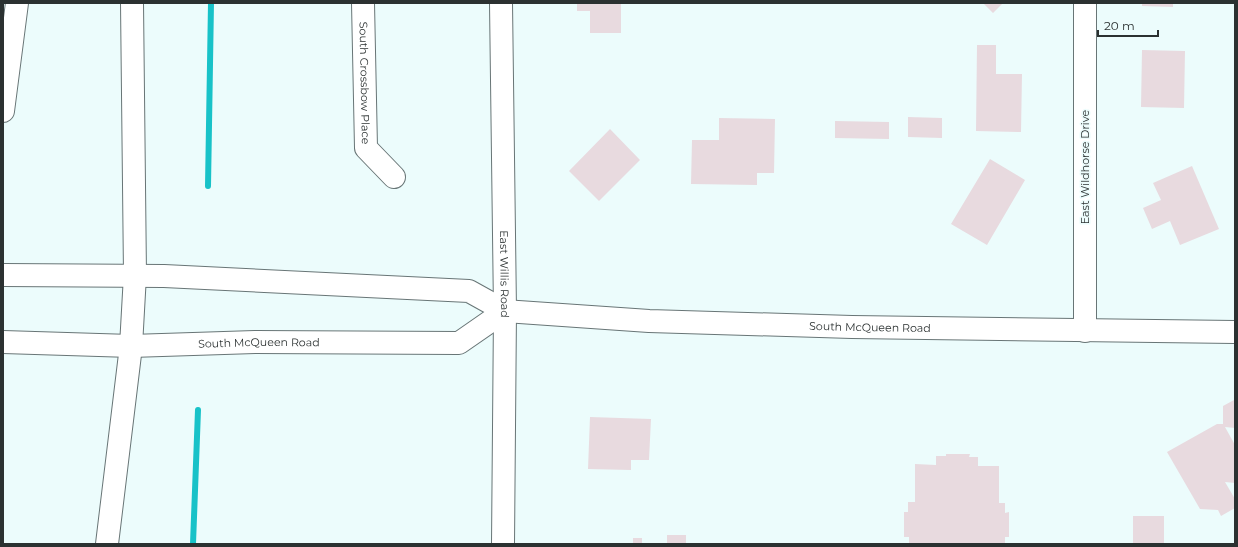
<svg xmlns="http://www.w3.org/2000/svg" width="1238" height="547" viewBox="0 0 1238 547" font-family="Montserrat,sans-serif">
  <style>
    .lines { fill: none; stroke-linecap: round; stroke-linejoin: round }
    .stream { stroke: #18c2c8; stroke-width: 6 }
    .building { fill: #e8dadf }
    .minor-casing { stroke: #687576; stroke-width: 24 }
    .major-casing { stroke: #687576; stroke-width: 24 }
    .highway-casing { stroke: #687576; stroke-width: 24 }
    .minor { stroke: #fff; stroke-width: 22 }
    .major { stroke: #fff; stroke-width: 22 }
    .highway { stroke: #fff; stroke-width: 22 }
    .labels { text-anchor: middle; stroke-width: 3; stroke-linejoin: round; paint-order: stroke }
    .street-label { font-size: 11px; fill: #2b3131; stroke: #ecfcfc }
  </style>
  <rect width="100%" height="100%" fill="#ecfcfc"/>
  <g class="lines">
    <path class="stream" d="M208 186 211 3
      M193 544 198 410"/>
  </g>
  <path class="building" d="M577 3H621V33H590V11H577Z
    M983 3H1003L993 13Z
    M1142 3H1173V7L1142 6Z
    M977 45H996V74H1022L1021 132 976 131Z
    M1142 50 1185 51 1184 108 1141 107Z
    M908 117 942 118V138L908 137Z
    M719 118 775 119 774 173H757V185L691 184 692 140H719Z
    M835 121 889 122V139L835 138Z
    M610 129 640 160 599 201 569 171Z
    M990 159 1025 180 987 245 951 224Z
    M1192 166 1219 229 1180 245 1170 221 1152 229 1143 208 1161 200 1153 183Z
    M1234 400 1235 428 1225 427 1235 445V483L1225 482 1235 499V508L1221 516 1218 510 1200 509 1167 452 1217 424H1223V406Z
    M590 417 651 419 649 460H631V470L588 469Z
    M946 454H970L969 457H978V466H999V503H1005V513L1009 512V537H1005V544H909V537H904V512H908V502H915V464L936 465V456H946Z
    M1133 516H1164V544H1133Z
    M667 535H686V544H667Z
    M633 538H642V544H633Z"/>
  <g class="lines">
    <g class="minor-casing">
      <g id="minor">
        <path id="s1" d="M363 3 366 148 394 177"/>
        <path id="s2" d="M501 3 505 311 503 544"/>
        <path d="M1085 3V331"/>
      </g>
    </g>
    <g class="major-casing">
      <g id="major">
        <path id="s3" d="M3 275 164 276 469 291 505 311 649 321 852 327 1235 332"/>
        <path id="s4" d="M3 342 131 346 255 342 459 343 505 311"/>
      </g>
    </g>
    <g class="highway-casing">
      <path id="highway" d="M3 111 17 3
        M107 544 131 346 135 275 132 3"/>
    </g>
    <use href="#minor" class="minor"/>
    <use href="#major" class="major"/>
    <use href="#highway" class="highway"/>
  </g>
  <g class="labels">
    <g class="street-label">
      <text dy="4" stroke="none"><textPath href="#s1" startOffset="80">South Crossbow Place</textPath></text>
      <text transform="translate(1085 167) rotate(-90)" y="4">East Wildhorse Drive</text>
      <text dy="4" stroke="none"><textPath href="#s2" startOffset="271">East Willis Road</textPath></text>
      <text dy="4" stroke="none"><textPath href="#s3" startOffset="873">South McQueen Road</textPath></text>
      <text dy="4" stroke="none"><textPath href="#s4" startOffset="256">South McQueen Road</textPath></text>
    </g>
  </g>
  <rect width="1238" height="547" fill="none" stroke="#2b3131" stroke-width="8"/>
  <path d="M1098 30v6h60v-6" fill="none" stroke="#2b3131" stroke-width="2"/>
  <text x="1104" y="30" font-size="12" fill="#2b3131" stroke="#ecfcfc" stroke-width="3" paint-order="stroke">20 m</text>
</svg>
